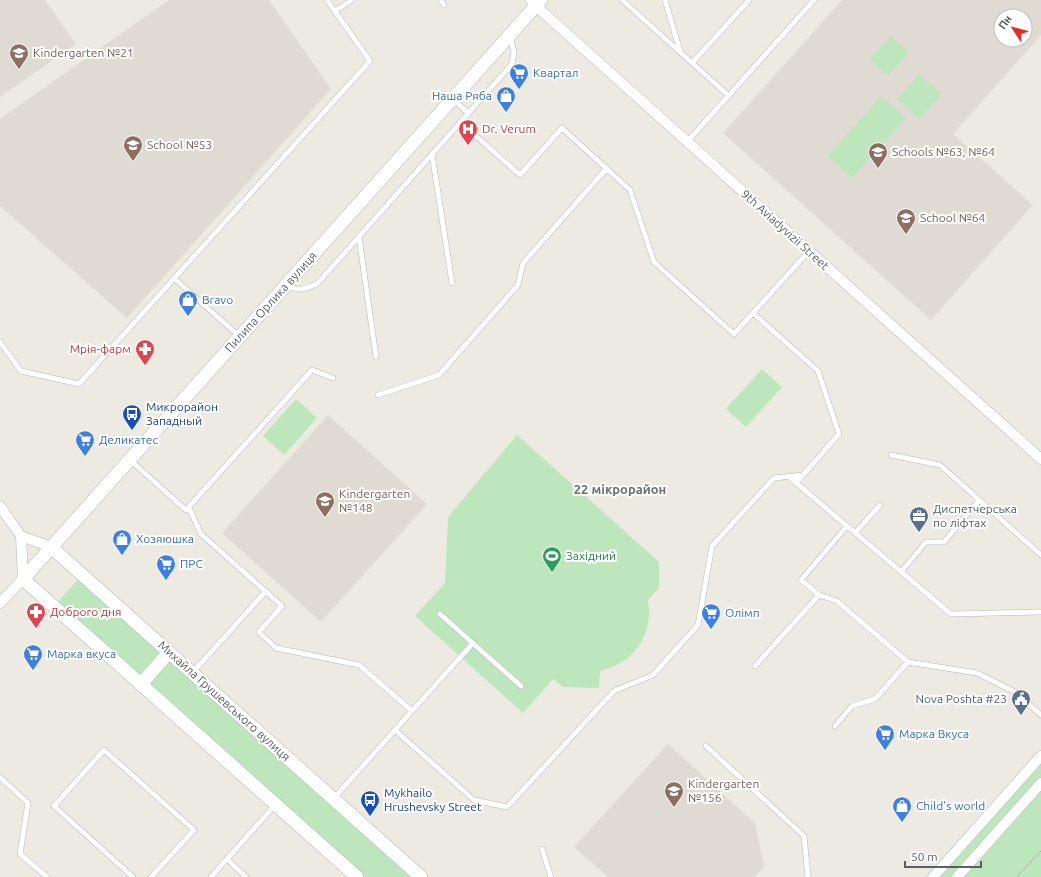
<svg xmlns="http://www.w3.org/2000/svg" width="1041" height="877" viewBox="0 0 1041 877" font-family="Ubuntu,sans-serif">
  <style>
    .education { fill: #dfdbd2; fill-rule: evenodd }
    .green { fill: #bee6bc }
    .lines { fill: none; stroke-linecap: round; stroke-linejoin: round }
    .service-casing { stroke: #b4b8bc; stroke-width: 6 }
    .minor-casing { stroke: #b4b8bc; stroke-width: 11 }
    .tertiary-casing { stroke: #b4b8bc; stroke-width: 14 }
    .service { stroke: #fff; stroke-width: 5 }
    .minor { stroke: #fff; stroke-width: 10 }
    .tertiary { stroke: #fff; stroke-width: 13 }
    .tram { stroke: #b2b3b4; stroke-width: 1 }
    .labels { text-anchor: middle; stroke-width: 4; stroke-linejoin: round; paint-order: stroke }
    .education-label { font-size: 12px; fill: #785e54; stroke: #fff; text-anchor: start }
    .shop-label { font-size: 12px; fill: #366cbe; stroke: #fff; text-anchor: start }
    .health-label { font-size: 12px; fill: #be3a42; stroke: #fff; text-anchor: start }
    .street-label { font-size: 12px; fill: #595e63; stroke: #fff }
    .transit-label { font-size: 12px; fill: #164399; stroke: #fff; text-anchor: start }
    .service-label { font-size: 12px; fill: #4e5e75; stroke: #fff; text-anchor: start }
    .leisure-label { font-size: 12px; fill: #27864d; stroke: #fff; text-anchor: start }
    .neighbourhood-label { font-size: 13px; font-weight: bold; fill: #6a7075; stroke: #fff }
  </style>
  <rect width="100%" height="100%" fill="#edeae1"/>
  <path class="education" d="M0 0H45L76 44 0 97Z
    M169 0H269L331 89 127 318 0 206V119Z
    M842 0H1041V35L953 134 1033 205 931 320 723 133ZM1001 16H1025V40H1001Z
    M328 415 427 504 321 622 222 533Z
    M668 744 755 823 764 867 755 877H608L574 847Z"/>
  <path class="green" d="M891 36 909 52 888 75 870 59Z
    M919 74 942 94 919 119 897 99Z
    M881 96 906 118 852 178 828 156Z
    M762 369 782 387 746 427 726 409Z
    M296 399 317 418 284 455 263 436Z
    M517 435 659 562V588L648 600C654 635 634 663 600 671L599 688 563 687 553 679 523 713 415 616 445 583 448 517Z
    M79 578 162 652 139 677 57 603Z
    M170 659 414 877H364L147 684Z
    M1041 761V777L951 877H938Z
    M1041 791V877H964Z"/>
  <g class="lines">
    <g class="service-casing">
      <path id="service" d="M441 0 444 5
        M622 0 729 96
        M665 0 680 51
        M335 11 352 0
        M692 63 749 0
        M453 99 468 113
        M460 122 520 175 562 128 630 190 654 262 734 334 809 251
        M687 142 814 0
        M432 154 452 283
        M359 237 376 357
        M174 278 239 336
        M287 283C298 294 305 288 317 284L512 64 514 52 510 36
        M753 313 818 371 839 434 796 483
        M0 342 21 371 79 384 370 61 327 0
        M378 395 439 375 518 285 523 263 607 168
        M891 455 940 465 1041 555
        M130 460 186 510 312 370 333 378
        M788 476 951 614 1041 612
        M189 508 201 534 282 606 259 632 276 648 359 665 412 711
        M847 526 801 580 819 595 837 601 908 662 977 673 1015 692 1041 715
        M855 533 880 505
        M901 572 926 542H944L979 500
        M440 614 521 686
        M755 666 819 595
        M193 672 266 591
        M835 726 852 706 875 699 908 662
        M395 730 474 800 507 807 614 691 653 675 698 625 712 546 774 478 803 475
        M706 746 804 836 808 877
        M0 777 28 803 20 854 47 877
        M334 798 473 643
        M542 849 551 877
        M227 859 246 877
        M133 877 54 806 104 750 194 830 151 877
        M211 877 275 805"/>
    </g>
    <g class="minor-casing">
      <path id="minor" d="M531 0 536 6 1041 459
        M0 506 21 536 23 579 0 603
        M21 536 51 547
        M933 877 1041 756
        M957 877 1041 783"/>
    </g>
    <g class="tertiary-casing">
      <path id="tertiary" d="M51 547 421 877
        M141 684 169 652
        M357 877 23 579 541 0"/>
    </g>
    <use href="#service" class="service"/>
    <use href="#minor" class="minor"/>
    <use href="#tertiary" class="tertiary"/>
    <path class="tram" d="M1017 877 1041 851"/>
  </g>
  <defs>
    <g id="school-pin" transform="scale(1)"><path d="M0 17L-7.5 6A9.5 9.5 0 1 1 7.5 6Z" fill="#8d6e63" stroke="#fff"/><path d="M0-5L7-2L0 1L-7-2ZM-4 1L0 2.5L4 1V4Q0 6-4 4Z" fill="#fff"/></g>
    <g id="supermarket-pin" transform="scale(1)"><path d="M0 17L-7.5 6A9.5 9.5 0 1 1 7.5 6Z" fill="#3f7fe0" stroke="#fff"/><path d="M-6-5.5h2.5l.6 2H6L4.5 2H-2.5L-4.4-4H-6ZM-1.5 3.2a1.3 1.3 0 1 0 .1 0ZM3 3.2a1.3 1.3 0 1 0 .1 0Z" fill="#fff"/></g>
    <g id="shop-pin" transform="scale(1)"><path d="M0 17L-7.5 6A9.5 9.5 0 1 1 7.5 6Z" fill="#3f7fe0" stroke="#fff"/><path d="M-5-2.5h2.3a2.7 3.5 0 0 1 5.4 0H5L5.5 6h-11ZM-1.5-2.5h3a1.5 2.3 0 0 0-3 0Z" fill="#fff"/></g>
    <g id="hospital-pin" transform="scale(1)"><path d="M0 17L-7.5 6A9.5 9.5 0 1 1 7.5 6Z" fill="#e0444e" stroke="#fff"/><path d="M-5-5h3v3.5h4V-5h3V5h-3V1.5h-4V5h-3Z" fill="#fff"/></g>
    <g id="pharmacy-pin" transform="scale(1)"><path d="M0 17L-7.5 6A9.5 9.5 0 1 1 7.5 6Z" fill="#e0444e" stroke="#fff"/><path d="M-2-6h4v4h4v4h-4v4h-4v-4h-4v-4h4Z" fill="#fff"/></g>
    <g id="bus-pin" transform="scale(1)"><path d="M0 17L-7.5 6A9.5 9.5 0 1 1 7.5 6Z" fill="#1a4fb4" stroke="#fff"/><path d="M-5-6H5V4H4V6H2V4H-2V6H-4V4H-5ZM-3.5-4V0h7V-4ZM-3.5 1.2v1.5H-2V1.2ZM2 1.2v1.5H3.5V1.2Z" fill="#fff"/></g>
    <g id="office-pin" transform="scale(1)"><path d="M0 17L-7.5 6A9.5 9.5 0 1 1 7.5 6Z" fill="#5c6f8a" stroke="#fff"/><path d="M-6-3h4V-5.5h4V-3h4V5H-6ZM-1-4.5V-3h2v-1.5ZM-6 0V1H6V0Z" fill="#fff"/></g>
    <g id="stadium-pin" transform="scale(1)"><path d="M0 17L-7.5 6A9.5 9.5 0 1 1 7.5 6Z" fill="#2e9e5b" stroke="#fff"/><path d="M0-5a6.5 5 0 1 0 0 10a6.5 5 0 1 0 0-10ZM-3.5-1.8h7v3.6h-7Z" fill="#fff"/></g>
    <g id="civic-pin" transform="scale(1)"><path d="M0 17L-7.5 6A9.5 9.5 0 1 1 7.5 6Z" fill="#5c6f8a" stroke="#fff"/><path d="M-.6-6.5H3V-4.5H.6V-3L4-1V1h2V6H-6V1h2V-1L-.6-3ZM-1.2 2.5V6h2.4V2.5Z" fill="#fff"/></g>
  </defs>
  <g fill-rule="evenodd">
    <use href="#school-pin" x="19" y="53"/>
    <use href="#supermarket-pin" x="519" y="73"/>
    <use href="#shop-pin" x="506" y="96"/>
    <use href="#hospital-pin" x="468" y="129"/>
    <use href="#school-pin" x="133" y="145"/>
    <use href="#school-pin" x="878" y="152"/>
    <use href="#school-pin" x="906" y="218"/>
    <use href="#shop-pin" x="188" y="300"/>
    <use href="#pharmacy-pin" x="145" y="349"/>
    <use href="#bus-pin" x="132" y="414"/>
    <use href="#supermarket-pin" x="85" y="440"/>
    <use href="#school-pin" x="325" y="501"/>
    <use href="#office-pin" x="919" y="516"/>
    <use href="#shop-pin" x="122" y="539"/>
    <use href="#stadium-pin" x="552" y="556"/>
    <use href="#supermarket-pin" x="166" y="564"/>
    <use href="#pharmacy-pin" x="36" y="612"/>
    <use href="#supermarket-pin" x="711" y="613"/>
    <use href="#supermarket-pin" x="33" y="654"/>
    <use href="#civic-pin" x="1021" y="699"/>
    <use href="#supermarket-pin" x="885" y="734"/>
    <use href="#school-pin" x="674" y="791"/>
    <use href="#bus-pin" x="370" y="800"/>
    <use href="#shop-pin" x="902" y="806"/>
  </g>
  <g class="labels">
    <g class="education-label">
      <text x="33" y="57">Kindergarten №21</text>
      <text x="147" y="149">School №53</text>
      <text x="892" y="156">Schools №63, №64</text>
      <text x="920" y="222">School №64</text>
      <text x="339" y="498">Kindergarten<tspan x="339" dy="14">№148</tspan></text>
      <text x="688" y="788">Kindergarten<tspan x="688" dy="14">№156</tspan></text>
    </g>
    <g class="shop-label">
      <text x="533" y="77">Квартал</text>
      <text x="492" y="100" text-anchor="end">Наша Ряба</text>
      <text x="202" y="304">Bravo</text>
      <text x="99" y="444">Деликатес</text>
      <text x="136" y="543">Хозяюшка</text>
      <text x="180" y="568">ПРС</text>
      <text x="725" y="617">Олімп</text>
      <text x="47" y="658">Марка вкуса</text>
      <text x="899" y="738">Марка Вкуса</text>
      <text x="916" y="810">Child's world</text>
    </g>
    <g class="health-label">
      <text x="482" y="133">Dr. Verum</text>
      <text x="131" y="353" text-anchor="end">Мрія-фарм</text>
      <text x="50" y="616">Доброго дня</text>
    </g>
    <g class="street-label">
      <text transform="translate(785 230) rotate(42)" y="4">9th Aviadyvizii Street</text>
      <text transform="translate(271 302) rotate(-48)" y="4">Пилипа Орлика вулиця</text>
      <text transform="translate(224 701) rotate(42)" y="4">Михайла Грушевського вулиця</text>
    </g>
    <g class="transit-label">
      <text x="146" y="411">Микрорайон<tspan x="146" dy="14">Западный</tspan></text>
      <text x="384" y="797">Mykhailo<tspan x="384" dy="14">Hrushevsky Street</tspan></text>
    </g>
    <g class="service-label">
      <text x="933" y="513">Диспетчерська<tspan x="933" dy="14">по ліфтах</tspan></text>
      <text x="1007" y="703" text-anchor="end">Nova Poshta #23</text>
    </g>
    <g class="leisure-label">
      <text x="566" y="560">Західний</text>
    </g>
    <g class="neighbourhood-label">
      <text x="620" y="494">22 мікрорайон</text>
    </g>
  </g>
  <g transform="translate(1013 28) rotate(306)"><circle r="19" fill="#ffffff" stroke="#bdbfc1"/>
  <path d="M0-3L7 15L0 10L-7 15Z" fill="#ef2825"/>
  <text y="-6" font-size="11" font-weight="bold" text-anchor="middle" fill="#595e63">Пн</text>
  </g>
  <path d="M905 861v6h76v-6" fill="none" stroke="#595e63" stroke-width="2"/>
  <text x="911" y="861" font-size="12" fill="#595e63" stroke="#ffffff" stroke-width="3" paint-order="stroke">50 m</text>
</svg>
